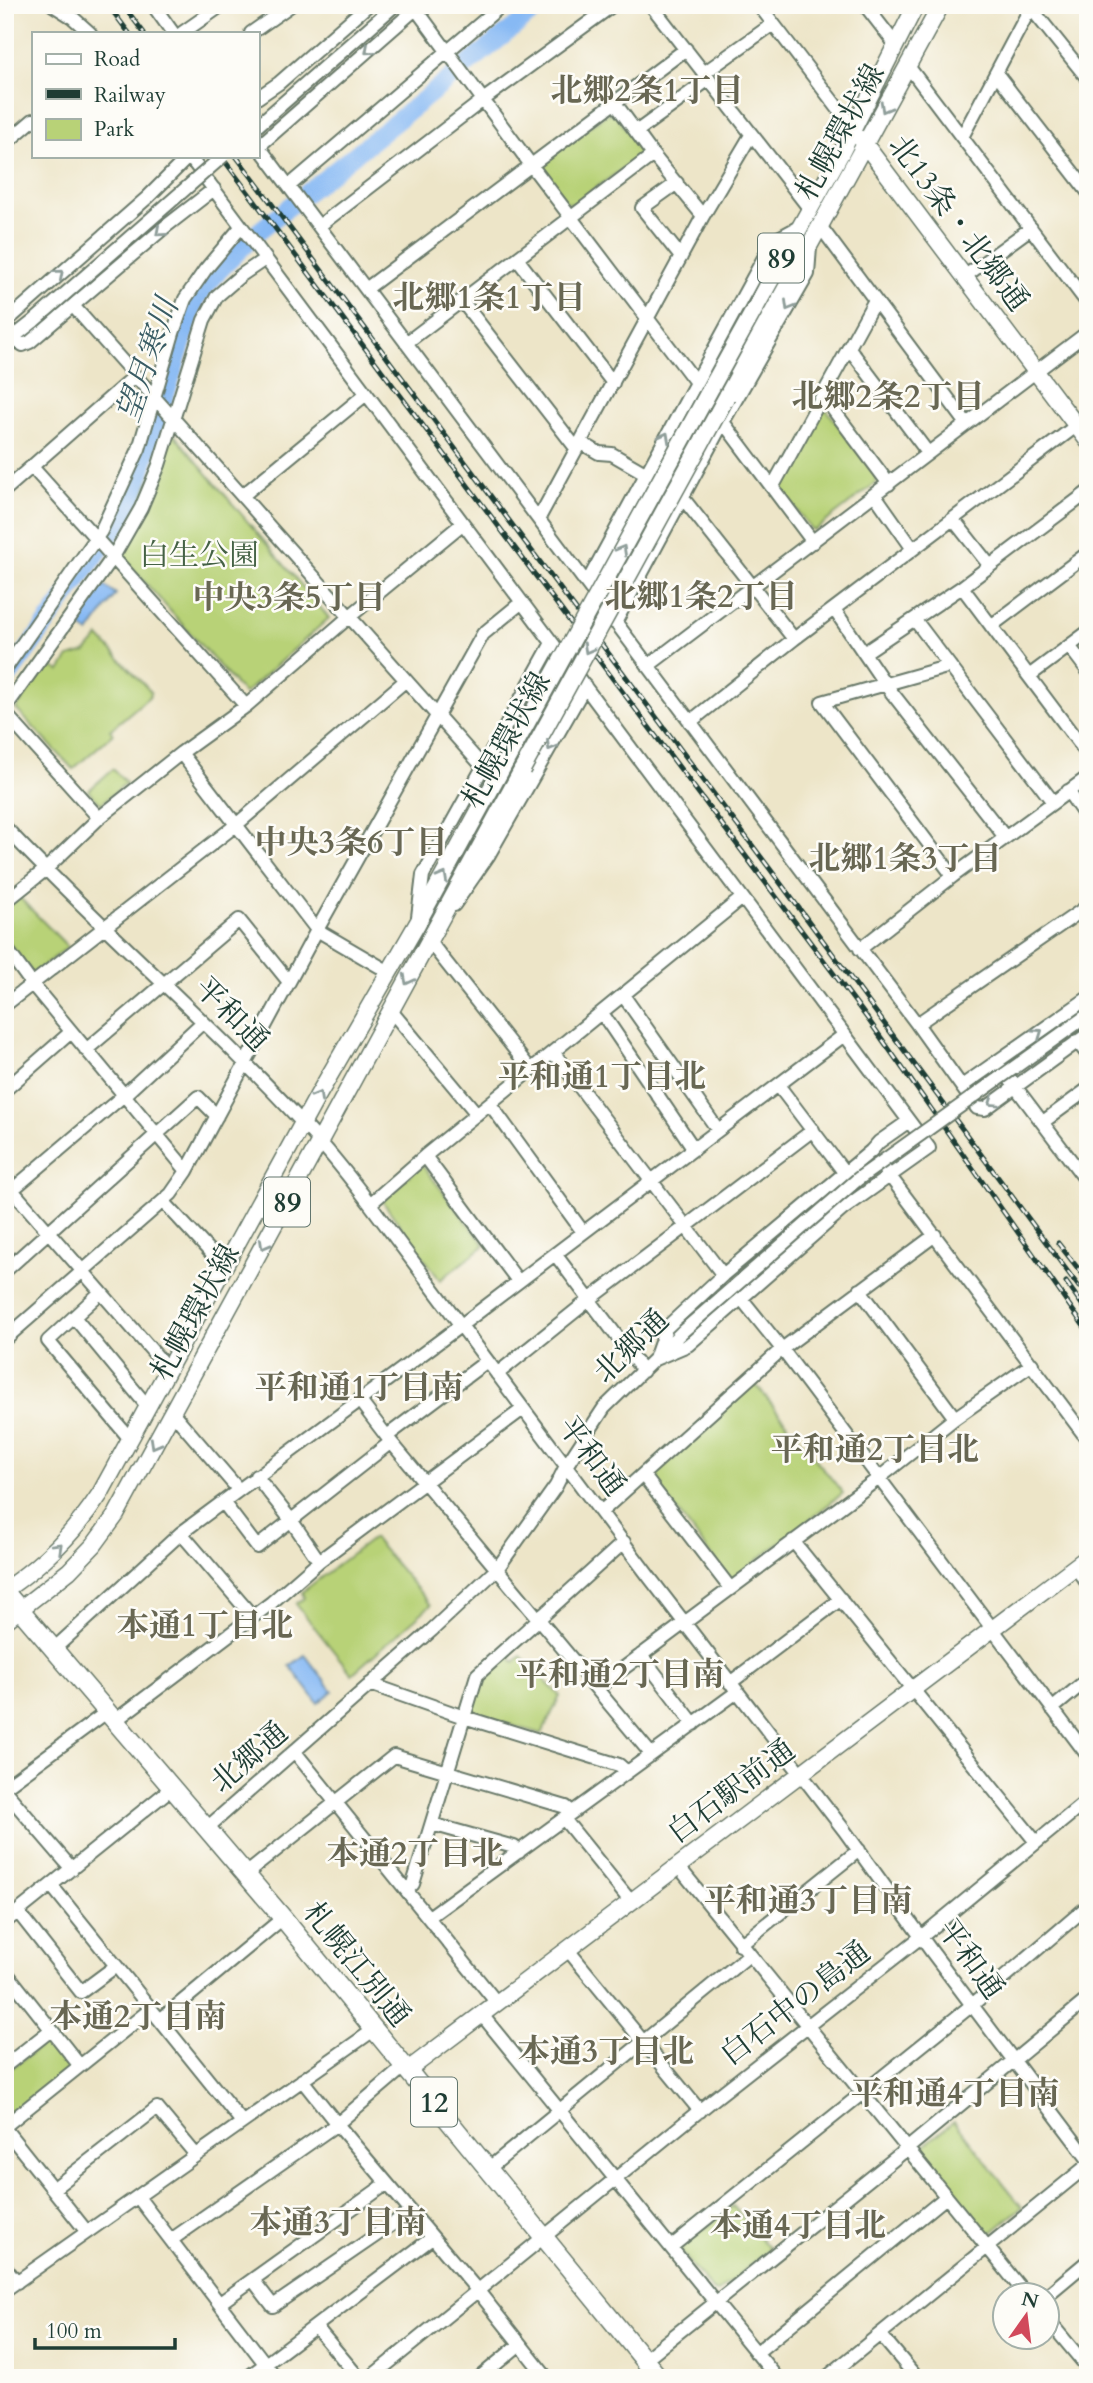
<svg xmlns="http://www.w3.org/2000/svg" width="1093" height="2383" viewBox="0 0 1093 2383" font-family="Cardo,'Noto Serif JP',serif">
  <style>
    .green { fill: #b8d277; stroke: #6c8856; stroke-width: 2 }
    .water { fill: #87b9f4; stroke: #537b94; stroke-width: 2 }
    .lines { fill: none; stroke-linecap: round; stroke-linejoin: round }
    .river { stroke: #87b9f4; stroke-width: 18 }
    .minor-casing { stroke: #677868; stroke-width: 16 }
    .major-casing { stroke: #677868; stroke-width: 19 }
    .highway-casing { stroke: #677868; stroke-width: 21 }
    .minor { stroke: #fff; stroke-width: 12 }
    .major { stroke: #fff; stroke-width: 16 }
    .highway { stroke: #fff; stroke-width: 18 }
    .rail-casing { stroke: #1f3d34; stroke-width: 5 }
    .rail { stroke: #fdfcf7; stroke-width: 2.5; stroke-dasharray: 8; stroke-linecap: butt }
    .minor-bridge-casing { stroke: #677868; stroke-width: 16; stroke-linecap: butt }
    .major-bridge-casing { stroke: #677868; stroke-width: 19; stroke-linecap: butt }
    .minor-bridge { stroke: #fff; stroke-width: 12 }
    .major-bridge { stroke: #fff; stroke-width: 16 }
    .oneway { stroke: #8f9e9a }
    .labels { text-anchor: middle; stroke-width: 5; stroke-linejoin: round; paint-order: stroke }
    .shield { fill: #fdfcf7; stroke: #62766e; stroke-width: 2 }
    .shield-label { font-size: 28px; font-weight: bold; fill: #1f3d34 }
    .street-label { font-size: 30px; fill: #1f3d34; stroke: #fdfcf7 }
    .park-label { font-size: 30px; fill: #456245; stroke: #fdfcf7 }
    .neighbourhood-label { font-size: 32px; font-weight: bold; fill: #686753; stroke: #fdfcf7 }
    .water-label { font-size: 32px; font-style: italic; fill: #395c64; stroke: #fdfcf7 }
  </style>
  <rect width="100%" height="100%" fill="#fdfcf7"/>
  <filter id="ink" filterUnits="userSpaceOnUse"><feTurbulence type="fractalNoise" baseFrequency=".0143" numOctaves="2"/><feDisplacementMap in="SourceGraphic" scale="14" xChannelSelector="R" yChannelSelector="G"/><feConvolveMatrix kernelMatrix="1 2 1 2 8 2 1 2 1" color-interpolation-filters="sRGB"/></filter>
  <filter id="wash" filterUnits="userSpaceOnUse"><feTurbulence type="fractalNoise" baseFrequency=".00686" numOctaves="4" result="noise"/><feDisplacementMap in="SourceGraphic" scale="28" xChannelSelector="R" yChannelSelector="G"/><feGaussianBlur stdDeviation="1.57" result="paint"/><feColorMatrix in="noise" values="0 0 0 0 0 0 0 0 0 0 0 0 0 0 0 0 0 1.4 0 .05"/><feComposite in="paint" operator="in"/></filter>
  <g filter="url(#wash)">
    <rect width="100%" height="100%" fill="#ede5c8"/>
    <path class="green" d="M608 113 615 114 640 149 638 158 573 204 565 202 542 166 543 160Z
      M821 409 827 410 877 478 876 483 815 530 811 529 781 489 780 484Z
      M172 432 329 618 244 694 117 551Z
      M99 637 151 692 150 696 110 730 113 734 73 769 16 709 48 664 60 671 69 657 86 652Z
      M113 769 126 783 101 804 88 791Z
      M19 897 68 947 33 974 5 938V908Z
      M422 1165 485 1245 440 1280 383 1202 386 1195Z
      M752 1380 843 1493 731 1581 651 1477 653 1472Z
      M373 1538 431 1605 352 1674 296 1604 304 1598 302 1592Z
      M507 1654 514 1662 521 1656 560 1696 542 1734 474 1715 471 1710 481 1679Z
      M51 2038 71 2064V2068L8 2116H5V2073Z
      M954 2121 1022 2207 992 2232 985 2231 921 2152 922 2147Z
      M733 2206 770 2249 718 2292 713 2291 681 2252 682 2246Z"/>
    <path class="water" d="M102 584 116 594 89 633 75 623Z
      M305 1655 333 1691 318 1703 290 1666Z"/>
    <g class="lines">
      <path class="river" d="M5 681 129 510 197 298 218 272 260 230 542 5"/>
    </g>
  </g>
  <g filter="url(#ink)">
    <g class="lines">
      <g class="minor-casing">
        <path id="minor" d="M53 5 72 17 90 33
          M153 5 173 33
          M651 5 809 208
          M759 5 853 128
          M865 5 896 45
          M1031 8 1088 79
          M416 9 531 165 695 381
          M182 33 222 5
          M251 33 291 5
          M908 66 1088 304
          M704 73 773 24
          M996 73 1088 192
          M257 98 279 83 368 5
          M615 103 653 155 703 216
          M257 126 395 5
          M636 132 709 79
          M962 137 1032 5
          M5 144 33 120
          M257 144 917 1024 977 1108 985 1109 1088 1034
          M259 146 420 5
          M189 156 909 1121
          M677 183 642 208 681 257
          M289 186 502 5
          M319 226 483 100 613 5
          M820 226 967 424
          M518 260 613 383
          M964 277 1031 228
          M366 289 686 49
          M462 301 576 448
          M74 307 484 768
          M5 317 12 338 23 345 30 342 165 227 214 189
          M8 320 148 197 189 156
          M406 343 653 155
          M5 344 34 321
          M849 348 928 453
          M823 396 889 484
          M723 422 813 542
          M580 442 599 453 612 454 645 473
          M32 467 246 706
          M773 486 875 300
          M5 490 135 376
          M875 495 913 549
          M242 496 366 394
          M682 497 794 639
          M539 518 703 216 751 135
          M953 519 990 566
          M587 583 773 241 797 228
          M962 587 1088 755
          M834 609 885 684 1005 837
          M915 620 1053 802
          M615 623 723 422 808 274 810 247
          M991 626 1088 553
          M1069 646 1088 671
          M864 653 962 587 1088 492
          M648 666 1088 332
          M950 666 822 702 953 876
          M5 669 101 531 139 449 173 333 185 299 205 270 241 227
          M1029 676 1088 632
          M5 708 113 557 141 508 159 465 204 320 217 296 240 276 265 259
          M5 713 99 818
          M690 722 794 639 1076 426
          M181 753 317 930 389 972
          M1068 791 1088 820
          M5 827C106 935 221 1031 320 1142 338 1162 354 1183 370 1204L650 1578 844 1830 932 1952 1088 2159
          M5 902 45 870 99 818 181 753 246 706 349 617 462 524
          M454 905 488 856 585 686
          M418 917 423 875 552 643
          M429 941 531 1070
          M5 947 32 984 187 1171
          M860 949 953 876 1088 777
          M623 995 718 1130
          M5 1005 236 825 405 681
          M392 1012 477 1114
          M602 1013 694 1149
          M917 1024 1088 906
          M1077 1041 1088 1055
          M86 1050 239 920 289 982
          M553 1052 723 1275
          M999 1065 1088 1183
          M778 1085 844 1172
          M962 1086 1088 998
          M5 1090 71 1032
          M490 1104 583 1232
          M909 1121 929 1148 843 1209 688 1345 655 1359 666 1328 723 1275 871 1151 879 1142Z
          M1043 1122 1088 1089
          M425 1156 518 1281
          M886 1171 1088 1440
          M5 1182 168 1369
          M5 1196 124 1095 203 1022
          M163 1201 224 1267
          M370 1204 425 1156 742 898
          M555 1254 643 1371
          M5 1271 198 1097 217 1116
          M860 1290 955 1418
          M101 1292 48 1341 130 1439
          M741 1298 782 1349 1088 1756
          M74 1317 148 1407
          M5 1339 171 1194 187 1171 317 930 483 634 522 602
          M497 1374 589 1300 813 1130
          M359 1400 391 1442 651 1754
          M172 1412 238 1489
          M387 1436 487 1361
          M643 1475 730 1588
          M256 1476 291 1520 319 1561
          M223 1502 257 1547 391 1442
          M601 1512 782 1349 935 1235
          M181 1533 253 1617
          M793 1541 1036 1842
          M1075 1567 1088 1584
          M55 1648 181 1533 460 1326 844 1035
          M641 1655 694 1724
          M730 1683 841 1599
          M370 1684 464 1717 619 1765 627 1772
          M597 1688 879 1478 955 1418 1032 1364
          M1052 1709 1088 1679
          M116 1720 271 1603 319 1561 523 1409
          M295 1752 497 2003
          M5 1787 108 1711
          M5 1791 72 1869
          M564 1819 631 1902
          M432 1824 514 1847 519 1852
          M207 1828 432 1630 497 1569 556 1486 566 1466 604 1408 683 1331
          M678 1866 1027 2296
          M246 1874 394 1756 566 1807 572 1812
          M51 1885 242 2122
          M407 1890 413 1884 477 1675 624 1542
          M18 1912 81 1992 116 1966
          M429 1917 737 1692
          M5 1922 173 1787
          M740 1945 859 1850
          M568 1950 700 2111
          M5 1971 80 2066
          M482 2015 777 2378
          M160 2020 283 1918
          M5 2066 51 2030
          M302 2080 337 2124 478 2291 547 2378
          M5 2126 151 2009
          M5 2129 87 2232
          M488 2169 749 1955
          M53 2189 157 2108 196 2155
          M138 2197 276 2378
          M171 2240 337 2124 405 2066
          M671 2247 972 2005 1088 1906
          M5 2267 17 2282
          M253 2280 273 2306 410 2212
          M5 2290 375 2029
          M1046 2296 1088 2261
          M220 2303 386 2184
          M1048 2320 1088 2368
          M316 2327 359 2378
          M880 2334 917 2378
          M756 2353 946 2197
          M644 2360 908 2148 1088 1999
          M247 2378 432 2238
          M370 2378 709 2103 921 1937 1088 1800
          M479 2378 520 2344
          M826 2378 1088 2165"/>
      </g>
      <g class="major-casing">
        <path id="major" d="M861 139 1088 441
          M711 388 841 153 916 5
          M727 396 941 5
          M5 1590C45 1562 73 1535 100 1494L317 1097 417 924 506 761
          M5 1621 69 1571 94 1545 116 1515 522 770
          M408 2070 1088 1557"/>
      </g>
      <g class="highway-casing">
        <path id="highway" d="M5 1592 283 1918 659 2378"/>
      </g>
      <use href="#minor" class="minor"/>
      <use href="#major" class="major"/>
      <use href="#highway" class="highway"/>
      <g class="rail-casing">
        <path id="rail" d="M108 5 129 33
          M123 5 144 33
          M221 156 870 1022 1088 1332
          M236 156 770 869 1079 1287
          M1058 1243 1088 1281
          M1066 1282 1088 1313"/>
      </g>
      <use href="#rail" class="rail"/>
      <g class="minor-bridge-casing">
        <path id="minor-bridge" d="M34 321 223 156
          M683 1331 858 1179 1088 1015"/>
      </g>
      <g class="major-bridge-casing">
        <path id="major-bridge" d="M506 761 711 388
          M522 770 727 396"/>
      </g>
      <use href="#minor-bridge" class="minor-bridge"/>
      <use href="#major-bridge" class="major-bridge"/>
    </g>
    <defs><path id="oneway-chevron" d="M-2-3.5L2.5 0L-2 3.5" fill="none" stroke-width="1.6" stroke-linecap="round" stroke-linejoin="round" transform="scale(1.75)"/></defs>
    <g class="oneway">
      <use href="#oneway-chevron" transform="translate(369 50) rotate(139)"/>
      <use href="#oneway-chevron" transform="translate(885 108) rotate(119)"/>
      <use href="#oneway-chevron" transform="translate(160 232) rotate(139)"/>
      <use href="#oneway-chevron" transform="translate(59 274) rotate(-41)"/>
      <use href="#oneway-chevron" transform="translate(789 306) rotate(120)"/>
      <use href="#oneway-chevron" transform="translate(665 437) rotate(-62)"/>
      <use href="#oneway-chevron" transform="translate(622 550) rotate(-61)"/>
      <use href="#oneway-chevron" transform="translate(588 649) rotate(119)"/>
      <use href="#oneway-chevron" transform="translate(551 746) rotate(120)"/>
      <use href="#oneway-chevron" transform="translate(443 877) rotate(-61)"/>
      <use href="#oneway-chevron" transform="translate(408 980) rotate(117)"/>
      <use href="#oneway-chevron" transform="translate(1038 1033) rotate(-35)"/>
      <use href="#oneway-chevron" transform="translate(318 1096) rotate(-61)"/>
      <use href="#oneway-chevron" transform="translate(993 1102) rotate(146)"/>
      <use href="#oneway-chevron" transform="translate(264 1245) rotate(119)"/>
      <use href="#oneway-chevron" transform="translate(155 1444) rotate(119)"/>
      <use href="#oneway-chevron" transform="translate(58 1547) rotate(-44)"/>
    </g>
  </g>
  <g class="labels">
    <g class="shield">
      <rect x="758" y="233.5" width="46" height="49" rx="5"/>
      <rect x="264" y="1177.5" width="46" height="49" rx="5"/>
      <rect x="411" y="2077.5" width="46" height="49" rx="5"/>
    </g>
    <g class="shield-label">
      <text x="781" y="268">89</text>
      <text x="287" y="1212">89</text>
      <text x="434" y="2112">12</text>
    </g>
    <g class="street-label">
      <text transform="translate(840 132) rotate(-61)" y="10">札幌環状線</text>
      <text transform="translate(959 223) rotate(53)" y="10">北13条・北郷通</text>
      <text transform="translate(506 740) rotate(-61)" y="10">札幌環状線</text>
      <text transform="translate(232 1014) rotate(45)" y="10">平和通</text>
      <text transform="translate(195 1312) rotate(-61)" y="10">札幌環状線</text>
      <text transform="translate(631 1346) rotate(-44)" y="10">北郷通</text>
      <text transform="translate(592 1456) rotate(53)" y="10">平和通</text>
      <text transform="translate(249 1757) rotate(-41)" y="10">北郷通</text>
      <text transform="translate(731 1791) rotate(-37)" y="10">白石駅前通</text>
      <text transform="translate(971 1959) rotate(54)" y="10">平和通</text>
      <text transform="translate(357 1964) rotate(51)" y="10">札幌江別通</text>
      <text transform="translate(795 2003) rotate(-38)" y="10">白石中の島通</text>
    </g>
    <g class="park-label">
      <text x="199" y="565">白生公園</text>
    </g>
    <g class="neighbourhood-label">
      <text x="647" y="101">北郷2条1丁目</text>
      <text x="489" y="308">北郷1条1丁目</text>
      <text x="888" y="407">北郷2条2丁目</text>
      <text x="701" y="607">北郷1条2丁目</text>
      <text x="289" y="608">中央3条5丁目</text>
      <text x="351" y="853">中央3条6丁目</text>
      <text x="905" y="869">北郷1条3丁目</text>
      <text x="602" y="1087">平和通1丁目北</text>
      <text x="359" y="1398">平和通1丁目南</text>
      <text x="875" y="1460">平和通2丁目北</text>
      <text x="205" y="1636">本通1丁目北</text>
      <text x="620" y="1685">平和通2丁目南</text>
      <text x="415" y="1864">本通2丁目北</text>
      <text x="808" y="1911">平和通3丁目南</text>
      <text x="138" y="2027">本通2丁目南</text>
      <text x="606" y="2062">本通3丁目北</text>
      <text x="955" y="2104">平和通4丁目南</text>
      <text x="338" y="2233">本通3丁目南</text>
      <text x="798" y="2236">本通4丁目北</text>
    </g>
    <g class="water-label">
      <text transform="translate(147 360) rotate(-71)" y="11">望月寒川</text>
    </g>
  </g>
  <rect width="1093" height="2383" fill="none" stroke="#fdfcf7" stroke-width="28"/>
  <rect x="32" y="32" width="228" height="126" fill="#fdfcf7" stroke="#a4b0a9" stroke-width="2"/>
  <rect x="46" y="54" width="35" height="10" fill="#ffffff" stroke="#a4b0a9" stroke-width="2"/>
  <text x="94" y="66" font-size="21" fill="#1f3d34">Road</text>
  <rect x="46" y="89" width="35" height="10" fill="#1f3d34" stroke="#a4b0a9" stroke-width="2"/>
  <text x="94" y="102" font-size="21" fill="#1f3d34">Railway</text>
  <rect x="46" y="119" width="35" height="21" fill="#b8d277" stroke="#a4b0a9" stroke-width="2"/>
  <text x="94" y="136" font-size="21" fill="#1f3d34">Park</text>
  <g transform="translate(1026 2316) rotate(14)"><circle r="33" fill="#fdfcf7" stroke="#a4b0a9" stroke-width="2"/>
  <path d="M0-5L12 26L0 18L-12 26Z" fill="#d1495b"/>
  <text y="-10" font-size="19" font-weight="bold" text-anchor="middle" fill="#1f3d34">N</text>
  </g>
  <path d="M35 2338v10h140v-10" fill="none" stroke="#1f3d34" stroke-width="3.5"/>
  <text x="46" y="2338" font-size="21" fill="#1f3d34" stroke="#fdfcf7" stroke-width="5" paint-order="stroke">100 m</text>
</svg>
